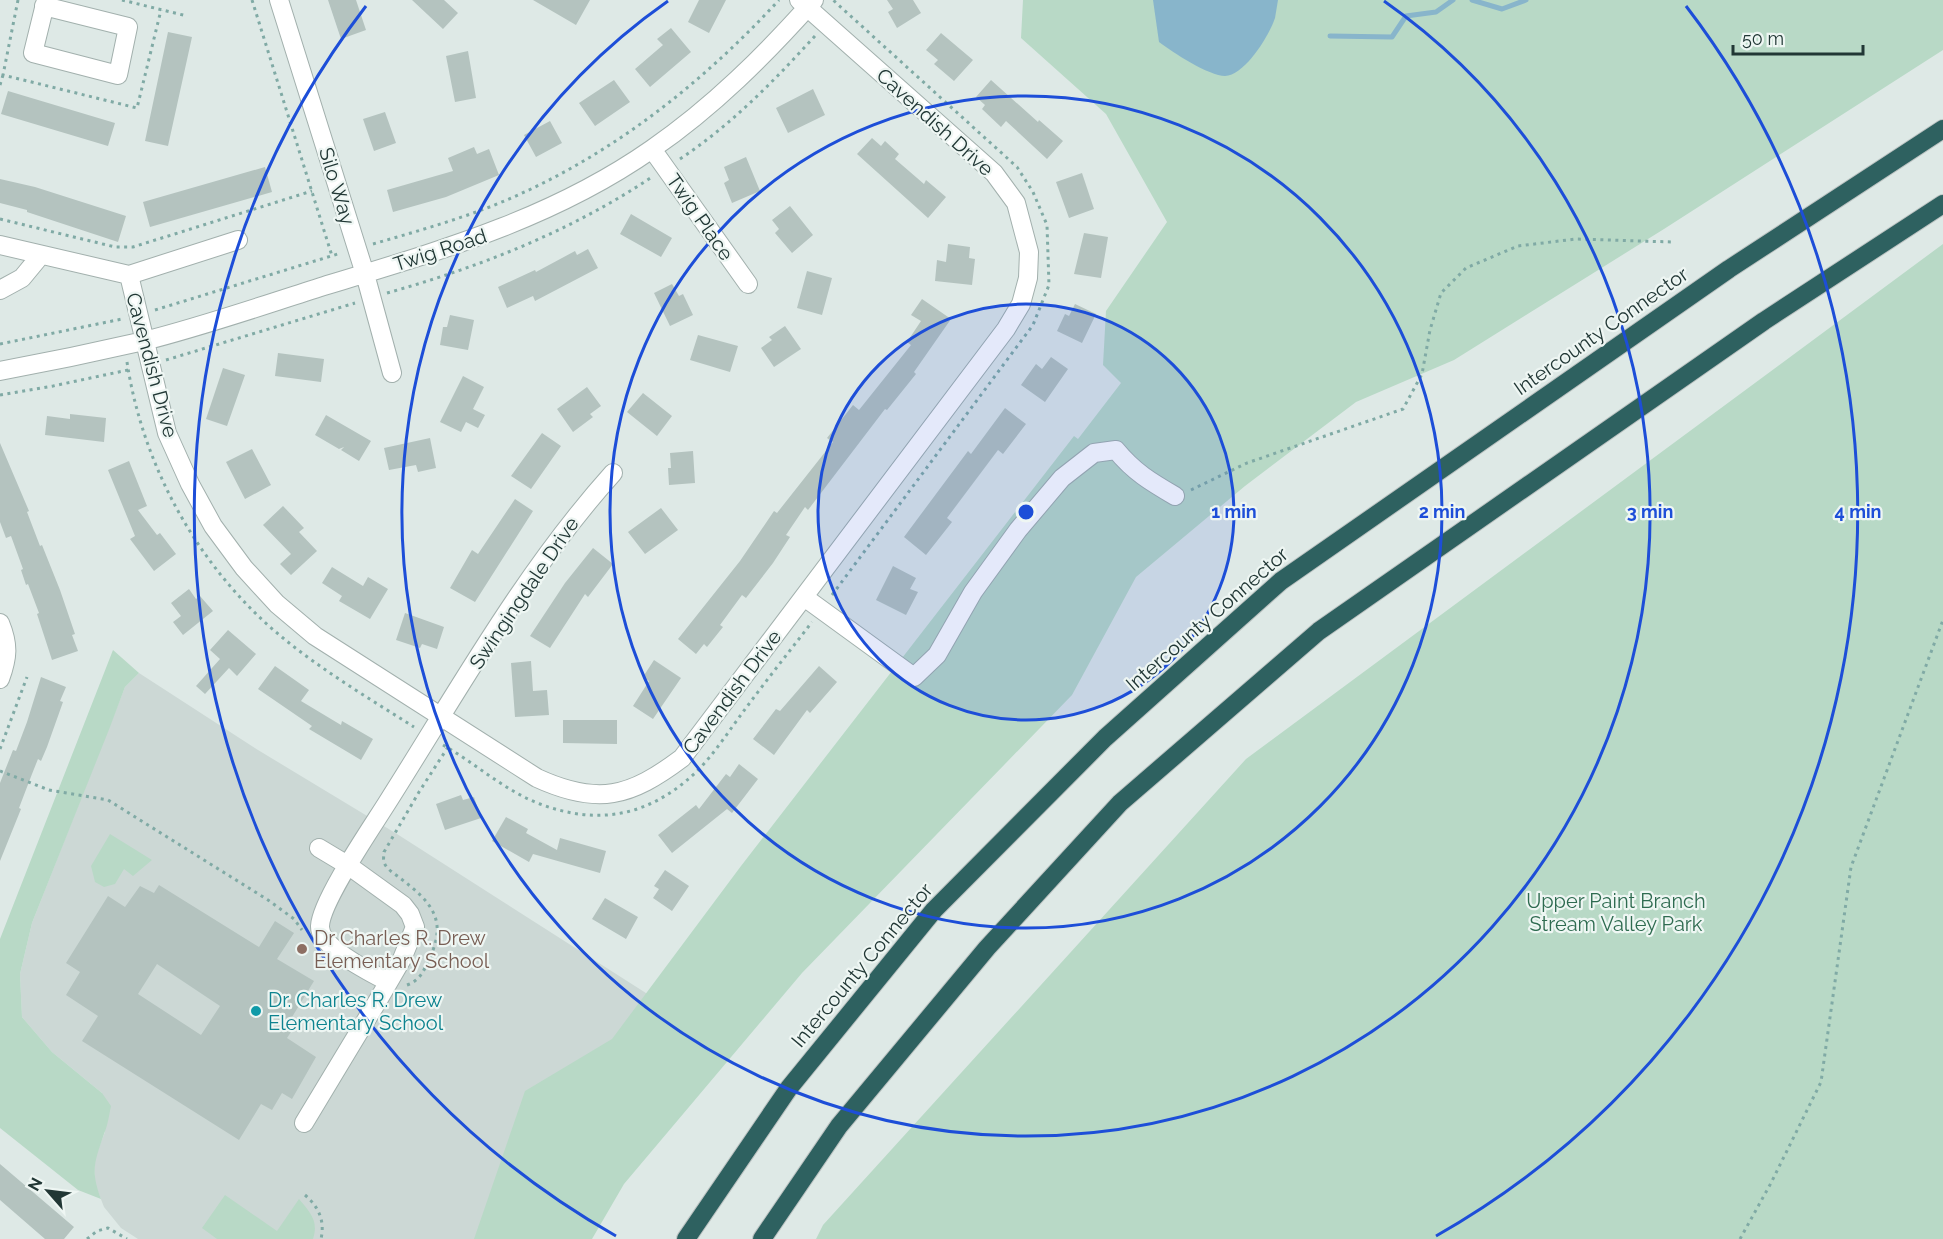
<svg xmlns="http://www.w3.org/2000/svg" width="1943" height="1239" viewBox="0 0 1943 1239" font-family="Raleway,sans-serif">
  <style>
    .built { fill: #ccd8d5 }
    .green { fill: #b8d9c6 }
    .water { fill: #88b5cb }
    .lines { fill: none; stroke-linecap: round; stroke-linejoin: round }
    .stream { stroke: #88b5cb; stroke-width: 5 }
    .building { fill: #b4c3bf; fill-rule: evenodd }
    .minor-casing { stroke: #a2b0ad; stroke-width: 20 }
    .highway-casing { stroke: #bcc3c2; stroke-width: 20 }
    .path { stroke: #80aaa5; stroke-width: 3; stroke-dasharray: 3 4.5; stroke-linecap: butt }
    .minor { stroke: #fff; stroke-width: 18 }
    .highway { stroke: #2e6160; stroke-width: 18 }
    .ring { fill: none; stroke: #1d4ed8; stroke-width: 3 }
    .education-dot { fill: #8d6e63; stroke: #eef6f3; stroke-width: 2 }
    .culture-dot { fill: #0f9aa8; stroke: #eef6f3; stroke-width: 2 }
    .labels { text-anchor: middle; stroke-width: 4.5; stroke-linejoin: round; paint-order: stroke }
    .street-label { font-size: 20px; fill: #213735; stroke: #eef6f3 }
    .park-label { font-size: 20px; fill: #2e6b50; stroke: #eef6f3 }
    .education-label { font-size: 20px; fill: #785e54; stroke: #eef6f3; text-anchor: start }
    .culture-label { font-size: 20px; fill: #0d838f; stroke: #eef6f3; text-anchor: start }
    .centre { fill: #1d4ed8; stroke: #eef6f3; stroke-width: 3 }
    .ring-label { font-size: 18px; text-anchor: middle; font-weight: bold; fill: #1d4ed8; stroke: #eef6f3; stroke-width: 4.5; stroke-linejoin: round; paint-order: stroke }
  </style>
  <rect width="100%" height="100%" fill="#dee9e6"/>
  <path class="built" d="M139 673 258 750 397 834 649 995 477 1239H138L121 1228 104 1207 95 1184 94 1160 105 1132 102 1093 52 1052 22 1017 20 974 32 923 125 687Z"/>
  <path class="green" d="M1023 0H1943V50L1664 229 1454 360 1356 402 1245 486 1136 577 1072 695 802 973 624 1184 592 1239H474L525 1091 612 1039 741 866 1074 436 1078 439 1121 383 1103 365 1106 311 1167 222 1106 114 1021 38Z
    M1943 244V1239H816L823 1225 1246 759Z
    M113 650 139 673 125 687 110 727 32 923 20 974 22 1017 52 1052 102 1093 111 1106C109 1115 108 1125 104 1134 95 1161 90 1170 101 1199L78 1190 0 1128V939Z
    M110 834 152 860 133 876 124 869 115 884 104 887 95 882 91 866Z
    M225 1195 277 1231 299 1199C310 1212 319 1221 313 1239H217L202 1228Z"/>
  <path class="water" d="M1153 0H1278C1277 6 1276 12 1275 18 1269 36 1245 75 1225 76 1209 76 1172 52 1159 42Z"/>
  <g class="lines">
    <path class="stream" d="M1472 0 1502 9 1526 0
      M1330 36 1392 37 1406 16 1436 12 1453 0"/>
  </g>
  <path class="building" d="M328 0H356L366 30 341 39Z
    M412 0H444L458 13 443 29Z
    M533 0H590L576 25Z
    M699 0H726L709 33 688 22Z
    M887 0H913L921 13 897 28 888 12 893 9Z
    M671 28 691 52 650 87 635 69 663 45 657 39Z
    M168 32 192 37 168 146 145 141Z
    M941 33 973 60 954 81 934 64 938 60 926 50Z
    M468 51 476 98 455 102 446 56Z
    M614 80 630 102 595 126 579 103Z
    M991 80 1038 122 1039 120 1063 141 1047 159 1006 121 1001 127 982 109 985 105 976 97Z
    M813 89 825 115 788 133 776 108Z
    M8 91 115 123 108 146 1 114Z
    M385 112 396 143 374 151 363 119Z
    M550 121 562 143 536 157 524 135Z
    M872 138 881 146 885 141 899 154 895 159 924 184 926 180 946 197 928 218 857 154Z
    M474 147 477 154 489 149 499 175 446 197 393 212 387 190 453 171 448 158Z
    M746 157 760 191 732 203 724 183 729 180 724 167Z
    M265 167 272 192 150 227 143 202Z
    M1082 173 1094 209 1069 218 1056 182Z
    M0 179 35 187 126 216 118 242 27 212V210L0 203Z
    M790 206 813 235 792 253 775 233 779 229 772 220Z
    M631 214 672 238 661 257 620 234Z
    M1084 233 1108 237 1101 278 1074 274Z
    M948 244 970 247 969 258 975 259 972 285 935 281 937 260 946 262Z
    M588 249 598 268 535 301 533 296 507 308 498 287 535 270 536 272 575 251 577 255Z
    M807 271 832 278 822 315 797 308Z
    M672 284 679 296 683 294 693 315 670 326 654 293Z
    M922 299 951 319 914 372 916 374 887 410 885 409 808 510 805 507 786 535 790 537 773 563 746 598 742 595 720 625 723 627 707 647 704 644 696 654 678 639 740 561 774 511 777 513 833 442 827 438 853 405 859 410 911 345 907 342 921 321 911 315Z
    M1075 304 1096 314 1082 343 1057 331 1065 314 1069 316Z
    M450 315 474 320 468 350 440 345 443 327H447Z
    M785 326 801 349 774 367 761 348 772 340 769 337Z
    M698 335 738 346 730 372 690 360Z
    M278 353 324 359 321 382 275 376Z
    M1051 357 1068 369 1045 402 1021 385 1036 364 1042 369Z
    M223 368 245 375 227 426 206 419Z
    M463 376 484 387 473 409 485 415 478 428 466 422 461 432 440 422Z
    M587 387 601 406 590 414 593 417 573 432 557 409Z
    M643 393 672 416 657 436 627 412Z
    M1005 408 1026 424 1003 454 998 450 947 518 952 522 926 555 904 537 968 451 971 454Z
    M70 414 106 418 104 442 45 435 47 416 70 419Z
    M326 415 371 441 359 461 341 450 344 447 339 449 315 435Z
    M542 433 561 446 531 489 511 476Z
    M430 438 436 468 418 472 416 465 389 470 384 448Z
    M0 443 29 511 27 512 40 546 42 545 60 590 75 634 72 635 78 651 52 660 37 614 39 613 28 584 26 585 21 570 23 569 11 536 6 538 0 522Z
    M252 449 271 485 245 499 226 462Z
    M693 451 695 483 669 485 668 468H671L670 453Z
    M129 461 147 506 138 510 157 535 160 533 176 554 154 571 130 539 135 536 108 470Z
    M515 499 533 511 475 602 450 588 472 550 478 554Z
    M283 506 304 528 299 532 317 551 291 575 280 564 291 554 263 525Z
    M661 508 678 530 645 554 628 532Z
    M593 548 613 564 588 597 585 594 550 648 530 636 565 583Z
    M893 566 916 578 910 589 918 592 906 615 876 600Z
    M332 567 363 586 368 577 388 589 370 619 339 601 342 596 322 583Z
    M189 589 196 599 200 596 213 611 183 635 173 622 181 616 171 603Z
    M405 613 444 627 437 649 422 644 420 648 396 640Z
    M228 630 256 654 237 676 229 668 205 694 196 686 220 659 210 650Z
    M654 660 681 678 653 719 633 706 649 681 643 677Z
    M531 661 533 691 547 690 549 715 515 717 511 663Z
    M275 666 309 690 301 701 341 725 342 721 373 739 361 760 309 729 312 726 258 689Z
    M819 666 837 682 810 713 807 710 774 755 753 739 776 709 780 711Z
    M41 677 66 687 60 701 63 702 47 747 41 761 38 759 32 774 19 808 21 809 0 861V783L13 750 16 751 27 722Z
    M563 720H617V744L563 743Z
    M739 764 758 779 732 813 727 809 672 853 658 835 696 805 699 809 726 774 730 777Z
    M461 795 463 800 474 797 481 818 445 830 436 804Z
    M506 817 528 829 526 833 557 850 560 838 606 851 600 873 533 854 529 862 492 841Z
    M665 870 689 886 672 911 653 898 659 889 654 886Z
    M159 885 259 947 275 921 294 933 277 959 314 981 289 1022 295 1026 287 1038 316 1057 292 1099 282 1093 272 1110 261 1104 239 1140 82 1041 98 1016 66 995 80 972 66 963 108 896 125 907 140 886 154 893ZM157 964 220 1006 201 1035 138 994Z
    M605 898 638 917 626 939 592 919Z
    M0 1164 74 1227 64 1239H45L0 1200Z"/>
  <g class="lines">
    <g class="minor-casing">
      <path id="minor" d="M279 0 365 274 392 373
        M44 6 128 27 118 75 33 53 46 0
        M652 149 748 284
        M0 245 129 275 238 240
        M129 275 167 433 190 484 213 526 244 568 277 604 315 636 537 778C598 806 630 797 682 758L1006 329 1021 304 1028 278 1029 252 1016 203 994 173 799 0
        M0 290 22 278 41 255
        M0 371C48 362 96 352 144 341 204 326 264 305 324 286 439 251 552 219 652 149 713 107 765 55 814 0
        M804 597 914 677 937 655 973 592 1018 530 1062 478 1094 453 1116 450C1134 472 1151 482 1175 496
        M0 623C9 645 8 657 0 679
        M388 982C371 972 319 948 320 926 321 901 372 827 387 803 458 691 524 572 613 473
        M304 1123 377 1002 402 959 415 927 410 914 403 905 349 866 319 848"/>
    </g>
    <g class="highway-casing">
      <path id="highway" d="M686 1239 789 1088 934 910 1105 738 1281 581 1729 269 1943 129
        M762 1239 839 1126 987 948 1120 803 1319 631 1764 321 1943 204"/>
    </g>
    <path class="path" d="M18 0 3 75 137 108 161 10
      M122 0 187 16
      M252 0 332 256
      M0 85 3 75
      M680 159C731 125 774 81 815 36
      M0 219 115 247H133L312 191
      M373 244C411 233 450 222 487 208 600 164 697 89 779 0
      M387 293C480 267 571 231 652 177
      M155 310 341 253
      M0 344 122 319
      M166 360 355 303
      M127 362C143 468 200 570 283 638 323 671 370 699 414 727
      M0 395 53 386 128 370
      M1191 490 1247 463 1403 409 1422 374 1430 330 1441 293 1466 268 1518 246 1576 239 1673 242
      M832 595 1033 325 1049 285 1047 225 1033 192 1017 167 833 0
      M443 745C475 763 505 791 540 804 599 826 649 816 695 773 713 756 728 732 743 712 765 682 789 652 812 622
      M0 749 27 677
      M0 771 49 790 108 800 268 900 294 919 302 930
      M407 985C421 980 424 970 430 957 448 919 430 901 400 878 395 874 386 869 384 862 383 859 384 855 384 852L419 792 448 747
      M305 1195C319 1207 325 1221 321 1239
      M87 1239 97 1231 108 1228 127 1239
      M1740 1239 1771 1183 1821 1082 1851 867 1943 620"/>
    <use href="#minor" class="minor"/>
    <use href="#highway" class="highway"/>
  </g>
  <circle cx="1026" cy="512" r="208" fill="#1d4ed8" fill-opacity=".12"/>
  <g class="ring">
    <circle cx="1026" cy="512" r="208"/>
    <circle cx="1026" cy="512" r="416"/>
    <path d="M1384 1A624 624 0 1 1 668 1"/>
    <path d="M616 1236A832 832 0 0 1 366 6M1686 6A832 832 0 0 1 1436 1236"/>
  </g>
  <circle class="education-dot" cx="302" cy="949" r="6"/>
  <circle class="culture-dot" cx="256" cy="1011" r="6"/>
  <g class="labels">
    <g class="street-label">
      <text transform="translate(935 122) rotate(42)" y="7">Cavendish Drive</text>
      <text transform="translate(337 186) rotate(73)" y="7">Silo Way</text>
      <text transform="translate(700 217) rotate(55)" y="7">Twig Place</text>
      <text transform="translate(440 250) rotate(-18)" y="7">Twig Road</text>
      <text transform="translate(1601 331) rotate(-35)" y="7">Intercounty Connector</text>
      <text transform="translate(152 365) rotate(75)" y="7">Cavendish Drive</text>
      <text transform="translate(524 593) rotate(-56)" y="7">Swingingdale Drive</text>
      <text transform="translate(1207 619) rotate(-41)" y="7">Intercounty Connector</text>
      <text transform="translate(732 692) rotate(-53)" y="7">Cavendish Drive</text>
      <text transform="translate(862 965) rotate(-50)" y="7">Intercounty Connector</text>
    </g>
    <g class="park-label">
      <text x="1616" y="908">Upper Paint Branch<tspan x="1616" dy="23">Stream Valley Park</tspan></text>
    </g>
    <g class="education-label">
      <text x="314" y="945">Dr Charles R. Drew<tspan x="314" dy="23">Elementary School</tspan></text>
    </g>
    <g class="culture-label">
      <text x="268" y="1007">Dr. Charles R. Drew<tspan x="268" dy="23">Elementary School</tspan></text>
    </g>
  </g>
  <circle cx="1026" cy="512" r="9" class="centre"/>
  <g class="ring-label">
    <text x="1234" y="518">1 min</text>
    <text x="1442" y="518">2 min</text>
    <text x="1650" y="518">3 min</text>
    <text x="1858" y="518">4 min</text>
  </g>
  <g transform="translate(48 1191) rotate(298)" stroke="#eef6f3" stroke-width="4.5" paint-order="stroke">
  <path d="M0-4.5L10 22L0 15L-10 22Z" fill="#213735"/>
  <text y="-9" font-size="16" font-weight="bold" text-anchor="middle" fill="#213735">N</text>
  </g>
  <path d="M1733 45v9h130v-9" fill="none" stroke="#213735" stroke-width="3"/>
  <text x="1742" y="45" font-size="18" fill="#213735" stroke="#eef6f3" stroke-width="4.5" paint-order="stroke">50 m</text>
</svg>
